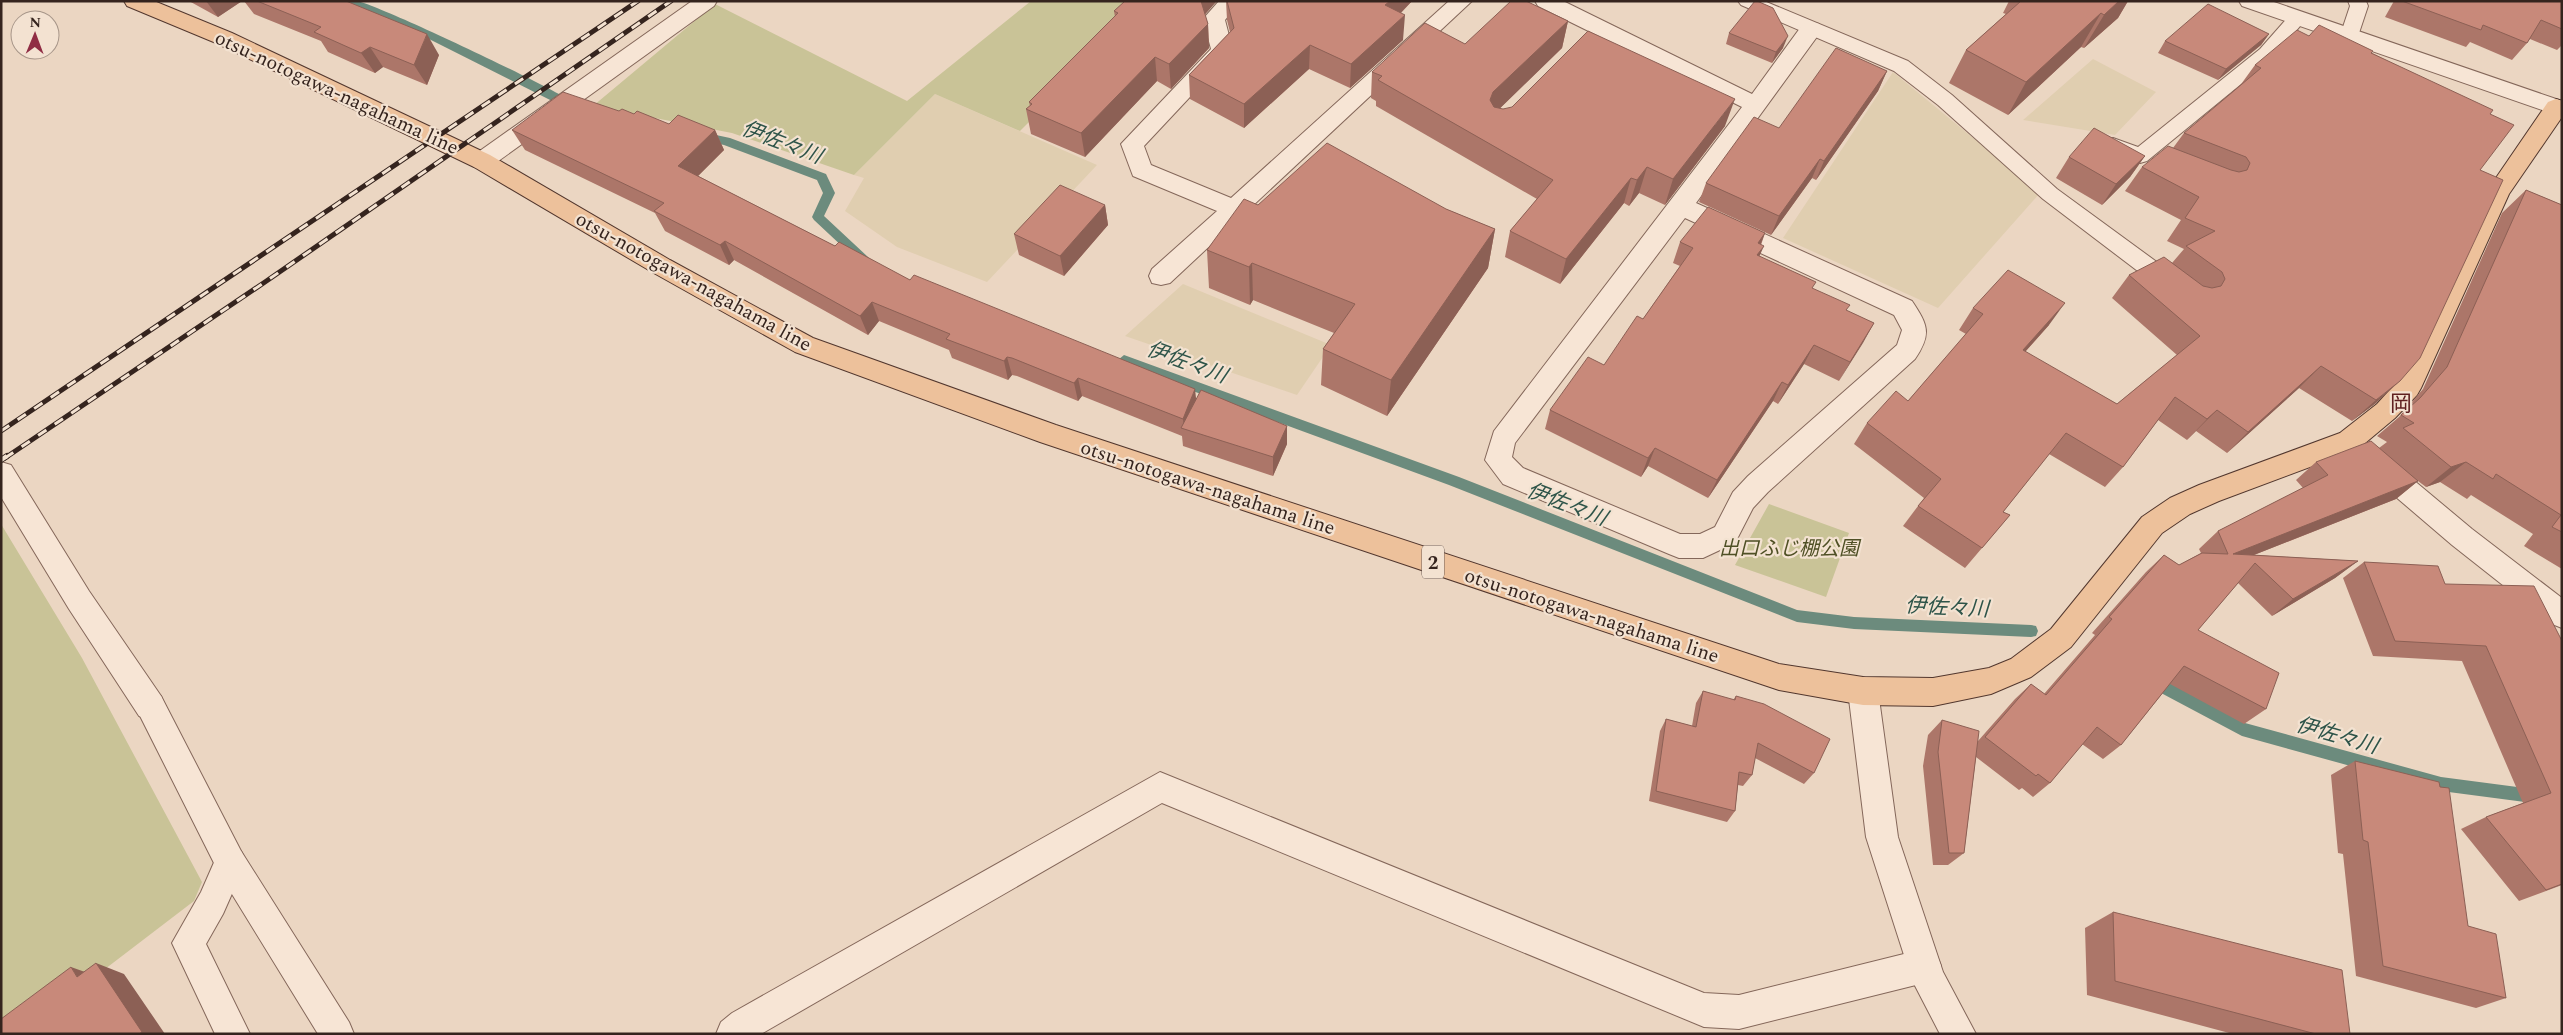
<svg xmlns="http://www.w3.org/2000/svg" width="2563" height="1035" viewBox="0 0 2563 1035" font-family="Spectral,'Noto Sans JP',serif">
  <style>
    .farmland { fill: #e0ceb0 }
    .green { fill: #c9c397 }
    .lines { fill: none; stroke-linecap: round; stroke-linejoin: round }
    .stream { fill: #6c8b7d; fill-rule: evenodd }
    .service-casing { stroke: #84675a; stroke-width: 2 }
    .minor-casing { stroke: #84675a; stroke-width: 2 }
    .tertiary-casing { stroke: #84675a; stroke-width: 2 }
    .primary-casing { stroke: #52372e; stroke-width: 2 }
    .service { fill: #f7e5d5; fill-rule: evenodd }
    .minor { fill: #f7e5d5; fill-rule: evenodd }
    .tertiary { fill: #f7e5d5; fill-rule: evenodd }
    .primary { fill: #edc19b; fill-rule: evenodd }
    .rail-far1-casing { stroke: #35241e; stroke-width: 5 }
    .rail-casing { stroke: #35241e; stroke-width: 6 }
    .rail-far1 { stroke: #f3e2d1; stroke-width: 3; stroke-dasharray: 10; stroke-linecap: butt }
    .rail { stroke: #f3e2d1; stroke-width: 4.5; stroke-dasharray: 12; stroke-linecap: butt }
    .wall { fill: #ac7669 }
    .shaded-wall { fill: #8c6055 }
    .building { fill: #c8897a; stroke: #8c6055 }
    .labels { text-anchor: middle; stroke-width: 4.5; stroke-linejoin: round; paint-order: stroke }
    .shield { fill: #f3e2d1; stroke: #6e5d54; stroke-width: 1 }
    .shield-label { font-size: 19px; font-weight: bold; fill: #35241e }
    .street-label { font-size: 20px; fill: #35241e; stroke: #f3e2d1 }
    .park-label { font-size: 20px; font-style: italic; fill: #4f5025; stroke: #f3e2d1 }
    .water-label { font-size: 21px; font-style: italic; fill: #2e5449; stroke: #f3e2d1 }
    .quarter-label { font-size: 22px; fill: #5f1f20; stroke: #f3e2d1 }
  </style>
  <rect width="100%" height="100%" fill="#ebd6c2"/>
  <path class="farmland" d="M2093 59 2156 92 2115 135 2023 120Z
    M1893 72 2040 193 1938 308 1783 238Z
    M935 94 1097 165 987 282 897 247 845 211 864 178 854 175Z
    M1183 284 1331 345 1297 395 1125 336Z"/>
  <path class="green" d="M1031 1H1150L1020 131 935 94 854 175 732 133 593 106 715 4 907 101Z
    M1769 504 1849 533 1826 597 1735 565Z
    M1 524 82 658 202 882 194 901 20 1034H1Z"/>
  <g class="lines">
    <path class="stream" d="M342 1C347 1 352 1 357 1 377 4 569 95 578 106L572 110 568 109 429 39Z
      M702 132 730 138 826 174 835 193 824 216 868 257 870 260 868 263H860L814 220 812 217 823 193 817 180 724 145 698 139 696 136Z
      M1124 355 1459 477 1797 610 1854 617 2031 625 2036 626 2038 631 2036 636 2031 637 1854 629 1797 622 1449 485 1119 364 1118 360Z
      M2151 673 2245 723 2441 777 2562 793V807L2441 791 2242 736 2146 685 2144 680 2146 675Z"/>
    <g class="service-casing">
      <path id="service" d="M1738 1H1764L1908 61 1952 95 2057 189 2180 279 2183 285 2180 291 2172 293 2164 291 2043 199 1938 105 1894 71 1741 5Z
        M2348 1H2366L2368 6 2358 36 2356 40 2349 42 2342 40 2340 36 2350 6Z
        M2297 13 2304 15 2306 19 2274 57 2147 161 2140 163 2106 150 2103 145 2106 140 2113 138 2138 147 2260 49 2290 15Z"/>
    </g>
    <g class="minor-casing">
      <path id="minor" d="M692 1H717L714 6 490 167 482 169 474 167 470 161 474 155Z
        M1219 1H1241L1225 20 1233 51 1144 146 1151 165 1231 198 1449 1H1472L1170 283 1161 285 1152 283 1149 276 1152 269 1217 211 1133 176 1121 144 1211 49 1203 19Z
        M1535 1H1563L1752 94 1803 24 1811 22 1819 24 1822 29 1819 34 1696 203 1912 301C1928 325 1932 334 1915 359L1768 492 1753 508 1735 543 1703 558H1679L1669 554 1503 484 1485 460 1494 431 1742 107 1538 6ZM1685 218 1894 315 1902 330 1897 345 1748 476 1733 492 1715 527 1700 534H1680L1523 468 1512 457 1515 443Z
        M2378 455 2387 458 2472 529 2562 598V628L2552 624 2452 545 2369 474 2365 466 2369 458Z
        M1 462 11 465 89 591 161 696 165 706 161 716 150 720 139 716 69 609 1 497Z
        M1160 772 1704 993 1739 995 1924 949 1936 954 1941 966 1936 978 1924 983 1739 1029 1704 1027 1162 803 761 1034H716L721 1022 732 1013Z
        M230 846 241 851 246 862 223 914 206 944 250 1034H215L172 943 201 892 219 851Z"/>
    </g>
    <g class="tertiary-casing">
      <path id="tertiary" d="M2239 1H2271L2562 101V113L2556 115 2548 112 2242 6Z
        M1863 677 1873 681 1878 691 1898 837 1943 972 1976 1034H1940L1912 980 1866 837 1848 691 1853 681Z
        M150 692 161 696 241 851 349 1022 354 1034H318L219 873 135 706 139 696Z"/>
    </g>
    <g class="primary-casing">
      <path id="primary" d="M124 1H154L232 33 490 155 670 260 813 338 1056 425 1779 664 1863 677 1933 678 1989 668 2011 659 2051 629 2142 517 2170 498 2199 485 2340 433 2377 404 2398 381 2487 191 2548 102 2556 99 2562 101V117L2509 194 2421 388 2417 395 2395 418 2358 449 2219 501 2190 514 2162 533 2071 647 2031 677 1991 694 1933 706 1863 705 1779 690 1040 442 795 352 652 272 474 167 216 43 127 6Z"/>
    </g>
    <use href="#service" class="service"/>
    <use href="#minor" class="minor"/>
    <use href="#tertiary" class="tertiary"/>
    <use href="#primary" class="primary"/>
    <g class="rail-far1-casing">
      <path id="rail-far1" d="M1 431 638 1
        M5 458 265 282 671 1"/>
    </g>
    <g class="rail-casing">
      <path id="rail" d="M1 460 7 456"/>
    </g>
    <use href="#rail-far1" class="rail-far1"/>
    <use href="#rail" class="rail"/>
  </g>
  <path class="wall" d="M189 1H242L218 17Z
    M244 1H346L439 55 427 85 383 67 375 73 328 52 321 41 254 14Z
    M1226 1H1412L1401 13 1403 40 1350 88 1309 69 1244 128 1190 99 1189 75 1230 32 1227 20Z
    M2009 1H2128L2118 18 2084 48 2081 47 2008 115 1949 83 1966 50 2006 14 2003 13Z
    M2394 1H2562V45L2557 50 2530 39 2527 43 2512 60 2470 42 2466 47 2385 17Z
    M1114 11 1205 15 1208 24 1209 48 1171 89 1157 81 1085 157 1031 134 1026 109 1030 106 1029 102 1115 17Z
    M1568 21 1562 48 1499 109 1725 126 1665 205 1639 193 1629 206 1624 203 1560 284 1505 257 1510 231 1537 199 1376 106V101L1371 98 1372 72 1465 44Z
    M1729 33 1783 48 1772 63 1726 44Z
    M2269 34 2261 45 2218 80 2158 53 2165 41Z
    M2309 36 2372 53 2490 114 2480 170 2376 403 2352 421 2299 388 2227 453 2196 431 2187 440 2158 420 2123 467 2105 487 2049 454 2003 512 2010 515 1965 568 1903 526 1924 498 1854 444 1867 423 1908 401 1966 334 1959 330 1973 308 2049 325 2025 352 2117 404 2177 355 2112 298 2129 275 2172 263 2184 249 2167 241 2181 220 2125 191 2142 167 2173 148 2184 133 2239 87 2255 65Z
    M1887 71 1878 91 1816 180 1812 178 1771 235 1699 202 1706 183 1779 128Z
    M619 111 634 114 669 124 715 130 724 150 698 176 835 246 910 280 1196 399 1287 426V444L1273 476 1183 446 1182 436 1082 396 1078 401 1017 376 1012 375 1008 380 952 358 949 350 879 321 868 335 734 260 729 265 665 231 655 213 525 150 512 130Z
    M2145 156 2130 177 2102 205 2056 178 2069 157Z
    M2526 190 2562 205V569L2524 546 2533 534 2471 495 2467 499 2440 482 2426 487 2418 481 2396 499 2254 555 2358 561 2335 578 2272 616 2238 583 2198 630 2266 709 2244 724 2170 684 2121 745 2103 759 2082 744 2050 783 2033 797 2022 788 2019 790 1976 757 1964 853 1948 865H1933L1923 766 1928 735 1942 720 1978 741 2015 699 2031 684 2044 694 2095 635 2092 633 2146 572 2164 555 2179 565 2201 553 2199 549 2218 531 2303 488 2296 480 2316 462 2379 448 2387 442 2377 436 2399 417 2423 389 2502 213Z
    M1105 205 1108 225 1064 276 1019 255 1014 234Z
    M1258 205 1446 209 1495 229 1488 268 1387 416 1321 385 1323 349 1334 333 1253 300 1250 305 1209 288 1207 250Z
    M1765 233 1761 245 1759 256 1813 289 1847 311 1874 323 1839 381 1804 364 1778 404 1773 401 1708 498 1648 466 1641 477 1545 429 1550 410 1604 365 1643 319 1680 266 1673 263 1680 242Z
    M2364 562 2445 584 2562 641V885L2519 901 2461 829 2486 817 2523 803 2462 661 2373 656 2343 578Z
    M1703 691 1733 700 1736 696 1814 773 1804 784 1755 758 1752 775 1743 786 1738 785 1735 811 1727 822 1649 801 1660 731 1666 719 1692 726 1696 703Z
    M2355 761 2468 926 2506 998 2476 1008 2356 976 2343 854 2338 853 2331 775Z
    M2113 912 2350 1034H2233L2087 995 2085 928Z"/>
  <path class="shaded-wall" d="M206 1H242L218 17Z
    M1200 1H1217L1201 19Z
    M1390 1H1412L1384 30 1385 5Z
    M2119 1H2128L2118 18 2084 48 2104 15Z
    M2101 13 2081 47 2008 115 2026 82Z
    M1405 15 1403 40 1350 88 1351 64Z
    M1568 21 1562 48 1489 119 1490 100 1493 92Z
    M1208 24 1209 48 1171 89 1169 64Z
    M427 34 439 55 427 85 414 65Z
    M2269 34 2261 45 2218 80 2226 69Z
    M1788 36 1783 48 1772 63 1776 52Z
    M1310 45 1309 69 1244 128V104Z
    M370 47 383 67 375 73 361 53Z
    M1155 57 1157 81 1085 157 1081 133Z
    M1887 71 1878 91 1816 180 1824 161Z
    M1735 99 1725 126 1665 205 1673 179Z
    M715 130 724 150 688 186 678 166Z
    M2145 156 2130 177 2102 205 2116 184Z
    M1820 159 1812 178 1771 235 1779 216Z
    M1647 167 1639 193 1629 206 1637 180Z
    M1631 178 1624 203 1560 284 1566 259Z
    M1105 205 1108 225 1064 276 1060 256Z
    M1495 229 1488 268 1387 416 1391 380Z
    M1765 233 1757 253 1758 243Z
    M725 241 734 260 729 265 720 245Z
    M1764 246 1755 266 1757 255Z
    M1252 263 1253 300 1250 305 1249 267Z
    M872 302 879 321 868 335 860 316Z
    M2065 303 2049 325 2007 372 2023 350Z
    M1874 323 1863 343 1839 381 1850 362Z
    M1814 345 1804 364 1778 404 1788 385Z
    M1007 357 1012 375 1008 380 1004 361Z
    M2321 366 2299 388 2227 453 2248 432Z
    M1078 378 1082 396 1078 401 1074 383Z
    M2400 381 2376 403 2352 421 2376 400Z
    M1782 382 1773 401 1708 498 1717 480Z
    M1195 389 1197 407 1184 429 1183 419Z
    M2217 410 2187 440 2207 419Z
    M1287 426V444L1273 476V457Z
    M1655 448 1648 466 1641 477 1648 458Z
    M2466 462 2440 482 2426 487 2451 467Z
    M2418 481 2396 499 2213 571 2233 554Z
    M2358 561 2335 578 2272 616 2293 599Z
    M96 963 124 974 165 1034H139Z
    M71 967 99 977H77Z"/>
  <path class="building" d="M257 1H346L427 34 414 65 370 47 361 53 314 32 321 27Z
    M1125 1H1201L1208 24 1169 64 1155 57 1081 133 1026 109 1032 104 1029 102 1118 13 1114 11Z
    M1227 1H1390L1385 5 1405 15 1351 64 1310 45 1244 104 1189 75 1234 28Z
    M1511 1H1526L1568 21 1493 92 1490 100 1494 107 1503 109 1512 107 1588 31 1735 99 1673 179 1647 167 1637 180 1631 178 1566 259 1510 231 1553 180 1378 80 1382 76 1372 72 1425 23 1465 44Z
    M1755 1H1757L1773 8 1788 36 1776 52 1729 33Z
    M2021 1H2119L2104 15 2101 13 2026 82 1966 50Z
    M2402 1H2562V29L2541 20 2527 43 2483 25 2481 30Z
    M2208 4 2269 34 2226 69 2165 41Z
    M2319 25 2373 51 2371 53 2493 110 2490 114 2514 125 2480 170 2503 180 2420 358 2400 381 2376 400 2321 366 2248 432 2217 410 2207 419 2175 397 2123 467 2066 433 2003 512 2010 515 1982 548 1918 506 1941 479 1867 423 1896 391 1908 401 1983 314 1973 308 2008 270 2065 303 2023 350 2117 404 2200 336 2129 275 2164 257 2203 286 2212 288 2221 286 2225 279 2222 272 2186 246 2215 231 2185 218 2199 197 2142 167 2168 146 2231 170 2239 172 2247 170 2250 163 2246 157 2184 133 2261 68 2255 65 2297 30 2309 36Z
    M1836 48 1887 71 1824 161 1820 159 1779 216 1706 183 1754 117 1779 128Z
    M563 92 619 111 622 109 634 114 637 111 669 124 678 115 715 130 678 166 835 246 839 242 910 280 914 275 1195 389 1183 419 1078 378 1074 383 1012 358 1007 357 1004 361 946 339 950 334 872 302 860 316 725 241 720 245 654 211 664 203 512 130Z
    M2094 128 2145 156 2116 184 2069 157Z
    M1327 143 1446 209 1495 229 1391 380 1323 349 1355 304 1252 263 1249 267 1207 250 1244 199 1258 205Z
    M1060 185 1105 205 1060 256 1014 234Z
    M2526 190 2562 205V532L2552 527 2561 515 2496 474 2493 479 2466 462 2451 467 2403 428 2414 423 2401 415 2420 398 2447 367Z
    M1708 207 1765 233 1758 243 1764 246 1757 255 1816 282 1812 288 1850 305 1846 310 1874 323 1850 362 1814 345 1788 385 1782 382 1717 480 1655 448 1648 458 1550 410 1588 357 1604 365 1637 316 1643 319 1693 248 1680 242Z
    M1201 390 1287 426 1273 457 1181 428Z
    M2371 441 2418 481 2233 554 2358 561 2293 599 2255 563 2198 630 2279 673 2266 709 2184 666 2121 745 2097 727 2050 783 2038 774 2036 776 1985 737 2031 684 2046 695 2112 619 2109 617 2164 555 2179 565 2202 553 2228 554 2218 531 2328 475 2316 462Z
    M2364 562 2438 566 2445 584 2534 586 2562 641V884L2546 890 2486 817 2551 793 2486 646 2395 641Z
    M1703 691 1735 700 1736 696 1764 704 1830 739 1814 773 1758 743 1752 775 1739 772 1735 811 1656 791 1666 719 1696 727Z
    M1942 720 1979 731 1964 853H1949L1938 752Z
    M2355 761 2439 782 2440 787 2449 788 2468 926 2496 934 2506 998 2383 966 2368 842 2363 840Z
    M2113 912 2342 970 2350 1034H2316L2115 981Z
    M96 963 142 1032 139 1034H1V1019L71 967 77 977Z"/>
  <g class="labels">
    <rect class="shield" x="1422" y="545.5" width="22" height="33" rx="4"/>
    <g class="shield-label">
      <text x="1433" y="569">2</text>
    </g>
    <g class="street-label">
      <text transform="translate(337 92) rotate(25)" y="7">otsu-notogawa-nagahama line</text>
      <text transform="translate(694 281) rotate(29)" y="7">otsu-notogawa-nagahama line</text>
      <text transform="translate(1208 487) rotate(18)" y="7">otsu-notogawa-nagahama line</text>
      <text transform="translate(1592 615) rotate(18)" y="7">otsu-notogawa-nagahama line</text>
    </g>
    <g class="park-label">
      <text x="1789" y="555">出口ふじ棚公園</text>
    </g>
    <g class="water-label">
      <text transform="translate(782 142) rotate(21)" y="7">伊佐々川</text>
      <text transform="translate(1187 362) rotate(20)" y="7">伊佐々川</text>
      <text transform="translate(1567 504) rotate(21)" y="7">伊佐々川</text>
      <text transform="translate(1947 607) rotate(3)" y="7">伊佐々川</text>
      <text transform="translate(2337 735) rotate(16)" y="7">伊佐々川</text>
    </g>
    <g class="quarter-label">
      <text x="2401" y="411">岡</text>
    </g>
  </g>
  <rect width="2563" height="1035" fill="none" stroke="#35241e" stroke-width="5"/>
  <g transform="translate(35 35) rotate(1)"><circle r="24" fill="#f3e2d1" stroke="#a79689"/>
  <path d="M0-4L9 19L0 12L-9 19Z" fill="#902d44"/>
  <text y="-8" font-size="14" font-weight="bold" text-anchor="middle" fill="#35241e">N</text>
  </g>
</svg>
